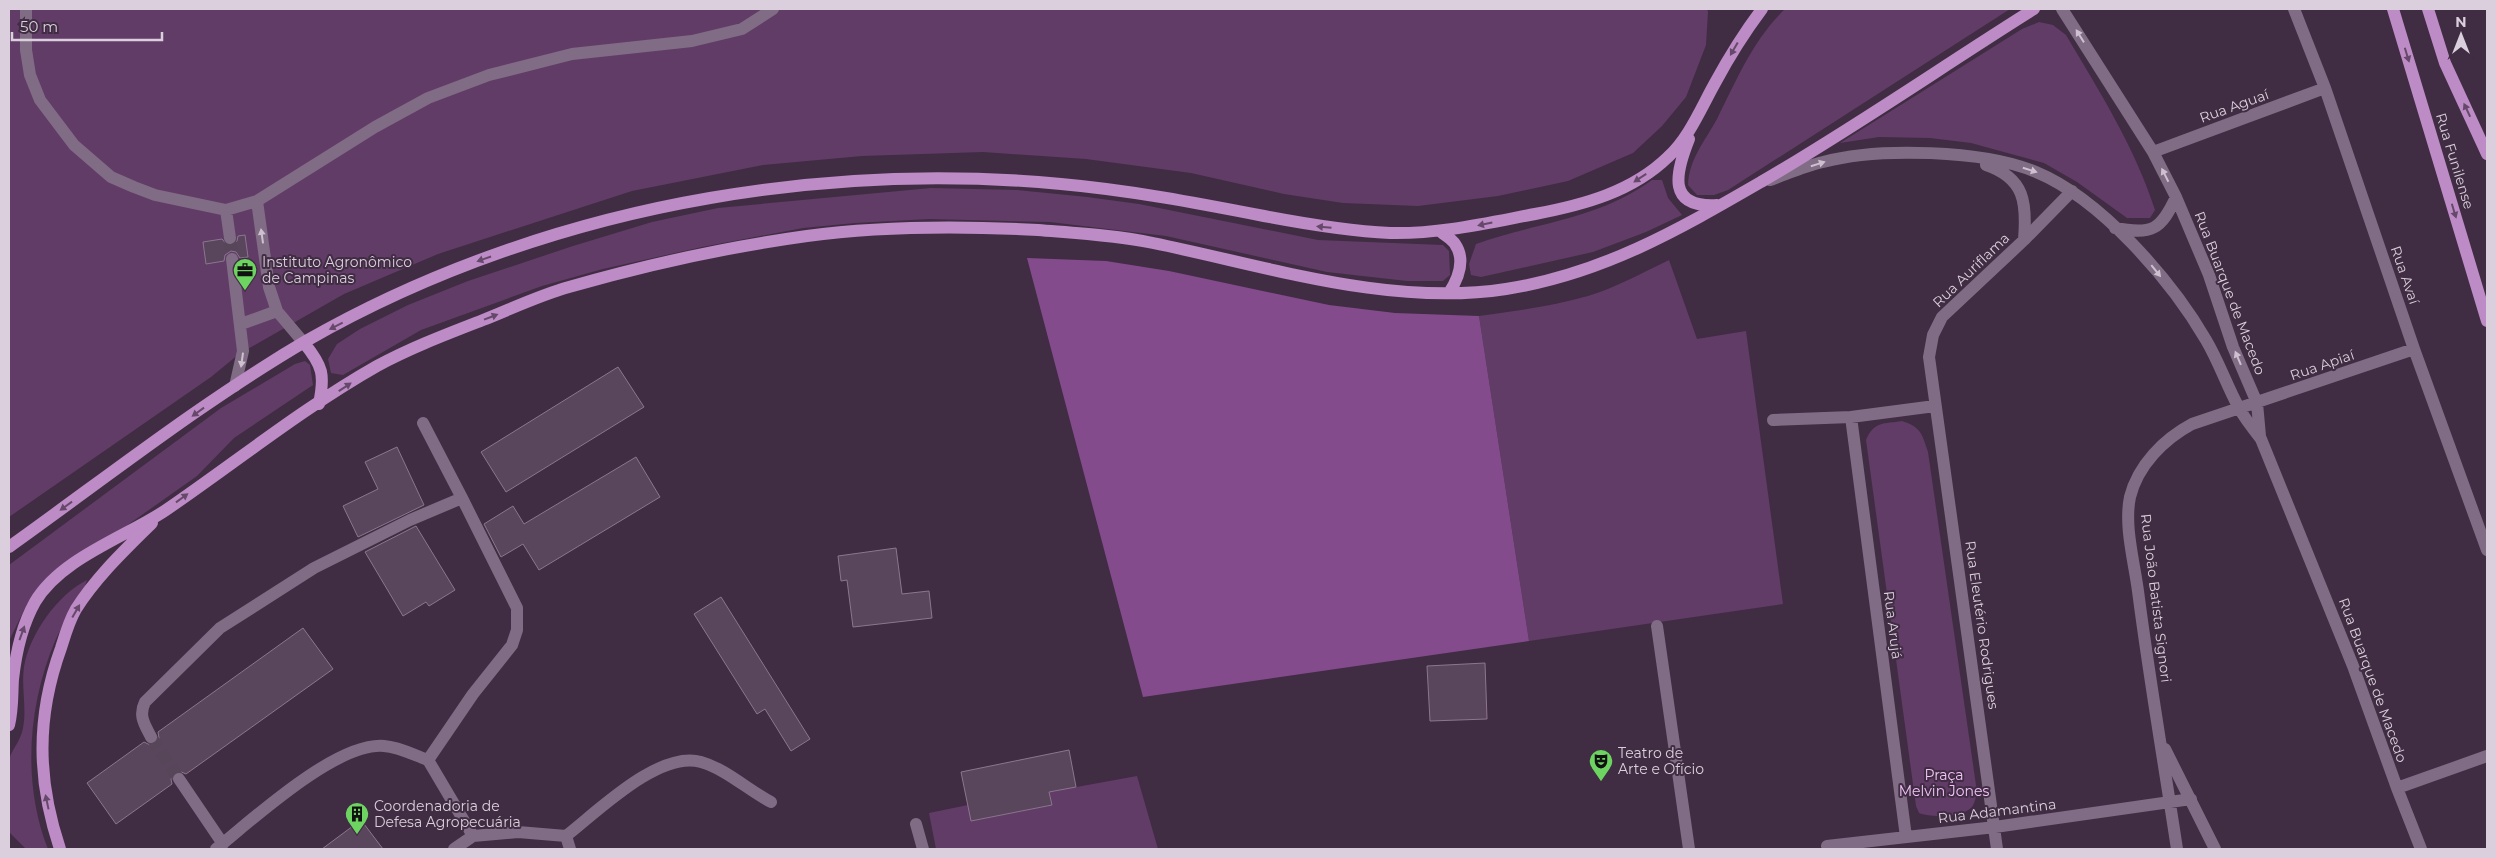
<svg xmlns="http://www.w3.org/2000/svg" width="2496" height="858" viewBox="0 0 2496 858" font-family="Montserrat,sans-serif">
  <style>
    .green { fill: #613c67 }
    .forest { fill: #834b8c }
    .building { fill: #59465d; stroke: #8c768f }
    .lines { fill: none; stroke-linecap: round; stroke-linejoin: round }
    .minor-tunnel { stroke: #57455a; stroke-width: 12; stroke-dasharray: 12 6; stroke-linecap: butt }
    .minor { stroke: #816c85; stroke-width: 12 }
    .major { stroke: #bd8bc5; stroke-width: 12 }
    .oneway { fill: #cec0d0 }
    .oneway2 { fill: #66496a }
    .labels { text-anchor: middle; stroke-width: 4; stroke-linejoin: round; paint-order: stroke }
    .street-label { font-size: 14px; fill: #dbcfdd; stroke: #402d43 }
    .poi-label { font-size: 14px; fill: #dbcfdd; stroke: #402d43; text-anchor: start }
    .park-label { font-size: 14px; fill: #f3c4fa; stroke: #402d43 }
  </style>
  <rect width="100%" height="100%" fill="#402d43"/>
  <path class="green" d="M9 9H1707L1708 12 1706 45 1686 97 1662 126 1633 153 1568 181 1498 196 1418 206 1343 203 1284 194 1191 173 1086 159 983 152 862 156 763 165 632 191 438 254 344 294 239 354 211 377 9 517Z
    M1785 9H2010L1728 190 1714 195H1697L1688 185C1689 159 1705 141 1717 119 1737 79 1753 40 1785 9Z
    M2039 22 2053 25 2066 35C2099 91 2135 147 2155 210L2150 218H2127L2077 182 2044 163 1971 143 1930 138 1879 137 1840 143 2022 29Z
    M1652 180H1662L1668 198 1682 215 1646 232 1593 252 1481 277 1471 275 1469 264 1476 244C1537 222 1597 220 1652 180Z
    M931 188 1017 190 1087 197 1139 204 1318 240 1443 245 1449 251 1450 275 1443 281H1407L1327 272 1166 236 1050 222 929 219 855 223 803 228 702 247 603 269 542 286 421 330 343 375 331 373 328 359 337 344 360 329 408 305 468 281 573 246 652 222 718 208Z
    M1669 260 1697 339 1746 331 1783 604 1529 641 1479 316C1515 311 1553 306 1588 296 1617 287 1642 273 1669 260Z
    M305 361 310 365 313 385 234 438 197 476 129 524 27 604 9 641V565L221 408 295 364Z
    M1902 421C1921 427 1922 434 1928 452L1977 792C1976 796 1975 803 1972 807 1963 817 1932 818 1919 813L1916 806 1866 440C1874 421 1884 424 1902 421Z
    M87 580C81 602 64 620 55 641 28 705 22 784 48 849H26L9 832C9 817 5 770 9 759 13 748 21 740 23 728 27 708 21 687 24 667 29 635 58 594 87 580Z
    M1137 776 1158 849H936L929 813 968 805 972 821 1052 805 1049 792Z"/>
  <path class="forest" d="M1027 258 1106 261 1169 271 1329 305 1395 313 1479 316 1529 641 1143 697Z"/>
  <path class="building" d="M245 235 248 257 240 258 236 252 231 251 225 255 224 261 206 264 203 242 222 239 227 245 232 246 237 241 238 236Z
    M618 367 644 407 506 492 481 452Z
    M397 447 424 505 358 537 343 506 378 489 365 462Z
    M636 457 660 497 539 570 523 544 501 557 484 524 513 506 524 524Z
    M416 526 455 590 429 606 426 602 403 616 365 552Z
    M896 548 902 594 929 591 932 618 853 627 847 580 841 581 838 556Z
    M721 597 810 739 791 751 765 709 757 714 694 614Z
    M303 628 333 669 186 774 179 771 174 773 171 779 172 784 116 824 87 783 144 742 150 745 155 744 159 738 158 732Z
    M1485 663 1487 719 1430 721 1427 666Z
    M1069 750 1076 787 1049 792 1052 805 971 821 961 772Z
    M361 820 383 849H322Z"/>
  <g class="lines">
    <path class="minor-tunnel" d="M230 238 232 259
      M151 737 179 779"/>
    <path class="minor" d="M26 9V50L30 75 40 100 74 145 111 177 134 187 155 195 226 210 257 201 375 127 428 98 489 75 572 54 692 41 742 29 773 9
      M2062 9 2153 152 2176 197 2209 275 2233 347 2257 403 2260 436
      M2294 9 2325 88 2414 349 2487 550
      M2153 152 2325 88
      M1986 165C2025 178 2027 203 2024 240
      M1770 180C1787 174 1805 166 1823 162 1878 147 1984 150 2036 172 2101 199 2171 280 2206 340 2219 362 2227 386 2239 408 2245 419 2253 429 2261 439L2353 666 2397 788 2421 849
      M257 201 269 287 277 311 304 343
      M226 210 230 238
      M2115 228C2152 235 2161 230 2176 197
      M232 259 243 351 235 386
      M241 324 277 311
      M1851 417 1906 837
      M1773 420 1851 417 1935 406
      M423 423 462 498
      M1657 626 1689 849
      M151 737C145 725 138 716 145 702L220 628 314 568 410 520 462 498 517 608V630L512 645 473 694 428 760
      M2165 749 2215 849
      M179 779 223 844
      M2397 788 2487 756
      M916 824 923 849
      M566 836C597 812 659 750 701 762 726 769 748 790 771 802
      M1827 846 1995 827 2191 799
      M216 849C252 820 336 742 384 746 399 747 414 755 428 760L473 836
      M454 849 473 836 518 832 566 836 570 849
      M1997 849 1929 357 1933 335 1942 317 2024 240 2072 191
      M2177 849C2164 763 2149 677 2138 591 2134 561 2124 526 2130 497 2138 465 2164 439 2192 424L2414 349"/>
    <path class="major" d="M2393 9 2487 321
      M2428 9 2445 63 2487 154
      M1689 139C1675 174 1667 208 1717 205
      M1440 231C1444 235 1452 239 1455 244 1466 260 1458 279 1449 293
      M304 343C323 366 325 375 319 404
      M9 547C107 477 202 402 306 341 430 270 570 222 710 198 825 178 945 173 1061 184 1129 190 1197 203 1264 216 1306 224 1347 231 1390 233 1440 234 1487 223 1535 214 1583 205 1632 192 1668 157 1689 138 1701 108 1715 83 1729 57 1744 33 1762 9
      M9 725C13 709 12 695 13 679 16 652 22 625 35 602 61 558 126 537 166 510 236 462 303 408 377 366 410 348 447 334 483 320 511 309 540 295 569 287 646 265 727 247 807 236 882 226 962 226 1038 230 1075 233 1116 235 1153 243 1267 266 1389 307 1506 289 1602 274 1678 230 1761 182 1854 128 1943 66 2034 9
      M60 849C37 780 36 717 61 648 65 635 69 621 76 609 97 576 125 550 152 523"/>
  </g>
  <defs><path id="oneway-solid" d="M-6-.8H1V-3.2L6.5 0L1 3.2V.8H-6Z" transform="scale(1.25)"/></defs>
  <g class="oneway">
    <use href="#oneway-solid" transform="translate(2080 36) rotate(-122)"/>
    <use href="#oneway-solid" transform="translate(1818 164) rotate(-17)"/>
    <use href="#oneway-solid" transform="translate(2030 170) rotate(17)"/>
    <use href="#oneway-solid" transform="translate(2165 175) rotate(-117)"/>
    <use href="#oneway-solid" transform="translate(262 236) rotate(-98)"/>
    <use href="#oneway-solid" transform="translate(2156 271) rotate(51)"/>
    <use href="#oneway-solid" transform="translate(2238 358) rotate(-113)"/>
    <use href="#oneway-solid" transform="translate(242 360) rotate(98)"/>
  </g>
  <g class="oneway2">
    <use href="#oneway-solid" transform="translate(1734 49) rotate(120)"/>
    <use href="#oneway-solid" transform="translate(2407 55) rotate(73)"/>
    <use href="#oneway-solid" transform="translate(2467 110) rotate(-115)"/>
    <use href="#oneway-solid" transform="translate(1640 178) rotate(147)"/>
    <use href="#oneway-solid" transform="translate(2454 211) rotate(73)"/>
    <use href="#oneway-solid" transform="translate(1485 224) rotate(168)"/>
    <use href="#oneway-solid" transform="translate(1324 227) rotate(-175)"/>
    <use href="#oneway-solid" transform="translate(484 259) rotate(161)"/>
    <use href="#oneway-solid" transform="translate(491 317) rotate(-21)"/>
    <use href="#oneway-solid" transform="translate(336 326) rotate(153)"/>
    <use href="#oneway-solid" transform="translate(345 387) rotate(-33)"/>
    <use href="#oneway-solid" transform="translate(198 412) rotate(144)"/>
    <use href="#oneway-solid" transform="translate(182 498) rotate(-36)"/>
    <use href="#oneway-solid" transform="translate(66 506) rotate(144)"/>
    <use href="#oneway-solid" transform="translate(76 611) rotate(-60)"/>
    <use href="#oneway-solid" transform="translate(22 633) rotate(-70)"/>
    <use href="#oneway-solid" transform="translate(47 802) rotate(-102)"/>
  </g>
  <defs>
    <g id="office-pin" transform="scale(1.25)"><path d="M0 17L-7.5 6A9.5 9.5 0 1 1 7.5 6Z" fill="#6dd361" stroke="#402d43"/><path d="M-6-3h4V-5.5h4V-3h4V5H-6ZM-1-4.5V-3h2v-1.5ZM-6 0V1H6V0Z" fill="#111"/></g>
    <g id="theatre-pin" transform="scale(1.25)"><path d="M0 17L-7.5 6A9.5 9.5 0 1 1 7.5 6Z" fill="#6dd361" stroke="#402d43"/><path d="M-5-5.5Q0-4 5-5.5V0Q5 5 0 6Q-5 5-5 0ZM-3.3-2.5H-1v1.5H-3.3ZM1-2.5H3.3v1.5H1ZM-2.8 1Q0 5.5 2.8 1Z" fill="#111"/></g>
    <g id="building-pin" transform="scale(1.25)"><path d="M0 17L-7.5 6A9.5 9.5 0 1 1 7.5 6Z" fill="#6dd361" stroke="#402d43"/><path d="M-4-6H4V6H1V3H-1V6H-4ZM-2.5-4.3h1.7v1.8h-1.7ZM.8-4.3h1.7v1.8H.8ZM-2.5-1h1.7V.8h-1.7ZM.8-1h1.7V.8H.8Z" fill="#111"/></g>
  </defs>
  <g fill-rule="evenodd">
    <use href="#office-pin" x="245" y="270"/>
    <use href="#theatre-pin" x="1601" y="761"/>
    <use href="#building-pin" x="357" y="814"/>
  </g>
  <g class="labels">
    <g class="street-label">
      <text transform="translate(2234 106) rotate(-20)" y="5">Rua Aguaí</text>
      <text transform="translate(2455 161) rotate(73)" y="5">Rua Funilense</text>
      <text transform="translate(1971 270) rotate(-44)" y="5">Rua Auriflama</text>
      <text transform="translate(2405 275) rotate(71)" y="5">Rua Avaí</text>
      <text transform="translate(2230 293) rotate(69)" y="5">Rua Buarque de Macedo</text>
      <text transform="translate(2322 365) rotate(-19)" y="5">Rua Apiaí</text>
      <text transform="translate(2156 598) rotate(83)" y="5">Rua João Batista Signori</text>
      <text transform="translate(1893 625) rotate(83)" y="5">Rua Arujá</text>
      <text transform="translate(1982 625) rotate(82)" y="5">Rua Eleutério Rodrigues</text>
      <text transform="translate(2373 680) rotate(70)" y="5">Rua Buarque de Macedo</text>
      <text transform="translate(1997 811) rotate(-7)" y="5">Rua Adamantina</text>
    </g>
    <g class="poi-label">
      <text x="262" y="267">Instituto Agronômico<tspan x="262" dy="16">de Campinas</tspan></text>
      <text x="1618" y="758">Teatro de<tspan x="1618" dy="16">Arte e Ofício</tspan></text>
      <text x="374" y="811">Coordenadoria de<tspan x="374" dy="16">Defesa Agropecuária</tspan></text>
    </g>
    <g class="park-label">
      <text x="1944" y="780">Praça<tspan x="1944" dy="16">Melvin Jones</tspan></text>
    </g>
  </g>
  <rect width="2496" height="858" fill="none" stroke="#dbcfdd" stroke-width="20"/>
  <g transform="translate(2461 35)" stroke="#402d43" stroke-width="4" paint-order="stroke">
  <path d="M0-4L9 19L0 12L-9 19Z" fill="#dbcfdd"/>
  <text y="-8" font-size="14" font-weight="bold" text-anchor="middle" fill="#dbcfdd">N</text>
  </g>
  <path d="M12 32v8h150v-8" fill="none" stroke="#dbcfdd" stroke-width="2.5"/>
  <text x="20" y="32" font-size="15" fill="#dbcfdd" stroke="#402d43" stroke-width="4" paint-order="stroke">50 m</text>
</svg>
